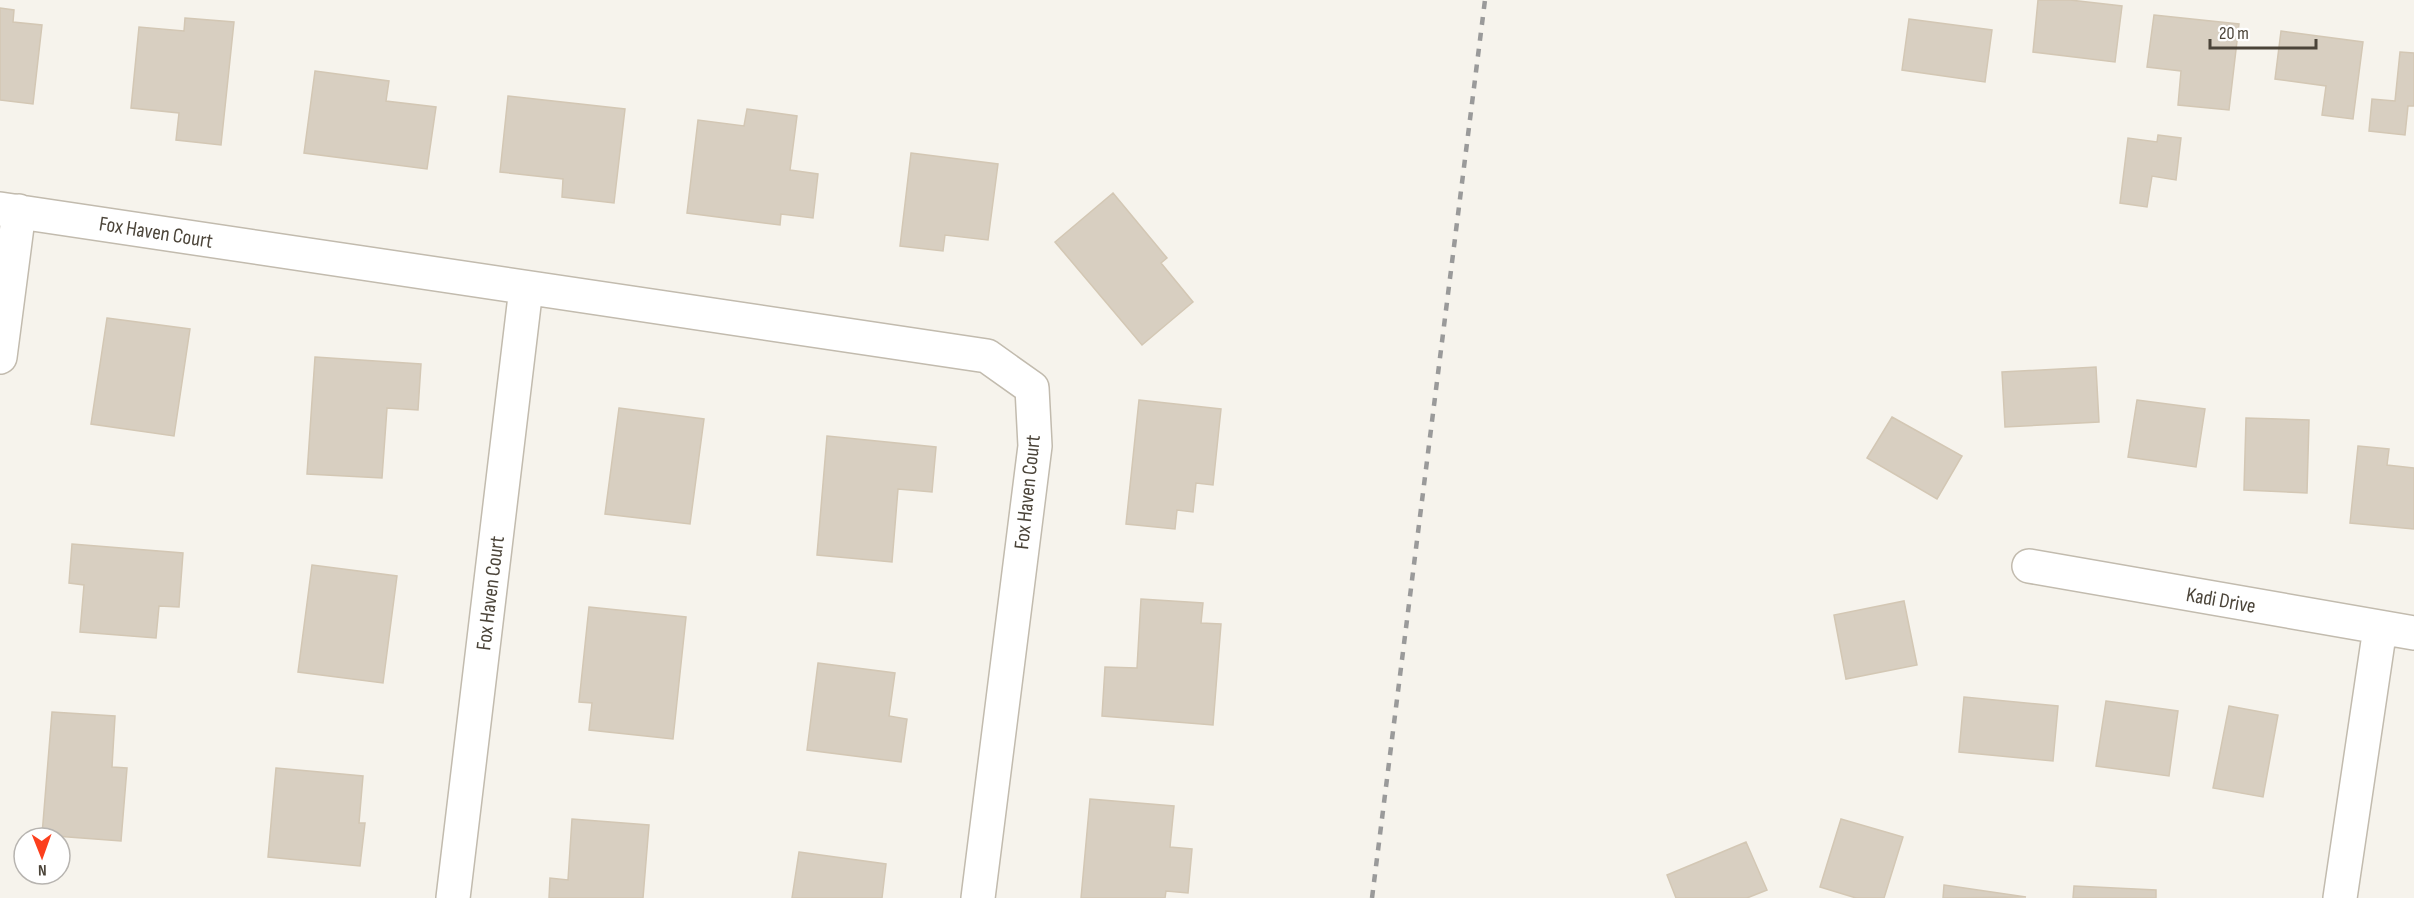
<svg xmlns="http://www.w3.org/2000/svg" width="2414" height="898" viewBox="0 0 2414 898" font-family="'Sofia Sans Condensed',sans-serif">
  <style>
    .building { fill: #d8cfc1; stroke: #d3c7b4; stroke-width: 1.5 }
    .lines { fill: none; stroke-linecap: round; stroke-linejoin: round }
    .minor-casing { stroke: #c2bbae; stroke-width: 36 }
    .minor { stroke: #fff; stroke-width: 33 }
    .rail { stroke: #9a9a9a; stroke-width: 4.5; stroke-dasharray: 8 8; stroke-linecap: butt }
    .labels { text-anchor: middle; stroke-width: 5; stroke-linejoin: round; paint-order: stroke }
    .street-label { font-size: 21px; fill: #4b4439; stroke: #fff }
  </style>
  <rect width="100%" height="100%" fill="#f6f3ec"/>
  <path class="building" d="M2038 0H2070L2122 6 2115 62 2033 52Z
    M0 8 14 10 13 22 42 25 33 104 0 100Z
    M2154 15 2239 24 2229 110 2178 105 2181 71 2147 67Z
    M185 18 234 22 221 145 176 140 179 113 131 108 139 27 184 31Z
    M1909 19 1992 30 1985 82 1902 70Z
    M2281 31 2363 42 2353 119 2322 115 2326 86 2275 79Z
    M2400 52 2414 53V106H2408L2405 135 2369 131 2372 99 2395 101Z
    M315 71 389 81 386 101 436 107 427 169 304 153Z
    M508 96 625 109 614 203 562 197 563 179 500 172Z
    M747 109 797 116 790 170 818 174 813 218 781 214 780 225 687 213 698 120 744 126Z
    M2158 135 2181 138 2176 180 2152 176 2147 207 2120 203 2128 138 2157 142Z
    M911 153 998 164 988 240 945 235 943 251 900 246Z
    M1113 193 1167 258 1161 263 1193 302 1142 345 1055 242Z
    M107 318 190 329 174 436 91 424Z
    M315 357 421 364 418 410 387 408 382 478 307 474Z
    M2096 367 2099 422 2005 427 2002 372Z
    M1139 400 1221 409 1213 485 1196 483 1193 512 1177 510 1175 529 1126 524Z
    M2137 400 2205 409 2196 467 2128 457Z
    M619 408 704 419 690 524 605 514Z
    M1892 417 1962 456 1937 499 1867 458Z
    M2246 418 2309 420 2307 493 2244 490Z
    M827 436 936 447 932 492 898 489 892 562 817 555Z
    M2358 446 2389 449 2387 465 2414 468V529L2350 523Z
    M72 544 183 553 179 607 159 606 156 638 80 632 84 585 69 583Z
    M312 565 397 576 383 683 298 672Z
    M1141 599 1203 603 1201 623 1221 624 1213 725 1102 716 1105 667 1137 668Z
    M1904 601 1917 665 1846 679 1834 615Z
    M589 607 686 617 673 739 589 730 592 703 579 702Z
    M818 663 895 673 889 716 907 719 901 762 807 750Z
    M1964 697 2058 706 2053 761 1959 752Z
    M2106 701 2178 711 2169 776 2096 766Z
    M2229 706 2278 715 2263 797 2213 788Z
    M52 712 115 716 112 767 127 768 121 841 42 835Z
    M276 768 363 776 359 823H365L360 866 268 857Z
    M1090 799 1174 806 1170 847 1192 849 1188 893 1166 891 1165 898H1081Z
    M572 819 649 825 643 898H549L550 878 568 880Z
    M1841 819 1903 837 1884 898H1856L1820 887Z
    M1746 842 1767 890 1747 898H1676L1667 875Z
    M799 852 886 864 882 898H792Z
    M1944 885 2026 897 1943 898Z
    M2074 886 2156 890V898H2073Z"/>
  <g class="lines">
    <g class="minor-casing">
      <path id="minor" d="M0 209 987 356 1032 388 1035 446 978 898
        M0 357 19 211
        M2029 566 2414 633
        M453 898 526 288
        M2340 898 2380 628"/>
    </g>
    <use href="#minor" class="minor"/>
    <path class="rail" d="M1372 898 1485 0"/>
  </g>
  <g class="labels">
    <g class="street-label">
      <text transform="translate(156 232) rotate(9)" y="7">Fox Haven Court</text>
      <text transform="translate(1027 492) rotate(-84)" y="7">Fox Haven Court</text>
      <text transform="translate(490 593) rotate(-83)" y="7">Fox Haven Court</text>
      <text transform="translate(2221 600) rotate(10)" y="7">Kadi Drive</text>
    </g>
  </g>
  <g transform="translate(42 856) rotate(179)"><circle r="28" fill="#ffffff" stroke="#b7b4b0" stroke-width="1.5"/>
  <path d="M0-4.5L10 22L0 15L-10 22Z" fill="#fc3f1d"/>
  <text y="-9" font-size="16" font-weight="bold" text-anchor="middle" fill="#4b4439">N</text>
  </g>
  <path d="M2210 39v9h106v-9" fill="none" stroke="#4b4439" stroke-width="3"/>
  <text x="2219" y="39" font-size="18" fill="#4b4439" stroke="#ffffff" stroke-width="4.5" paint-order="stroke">20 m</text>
</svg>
